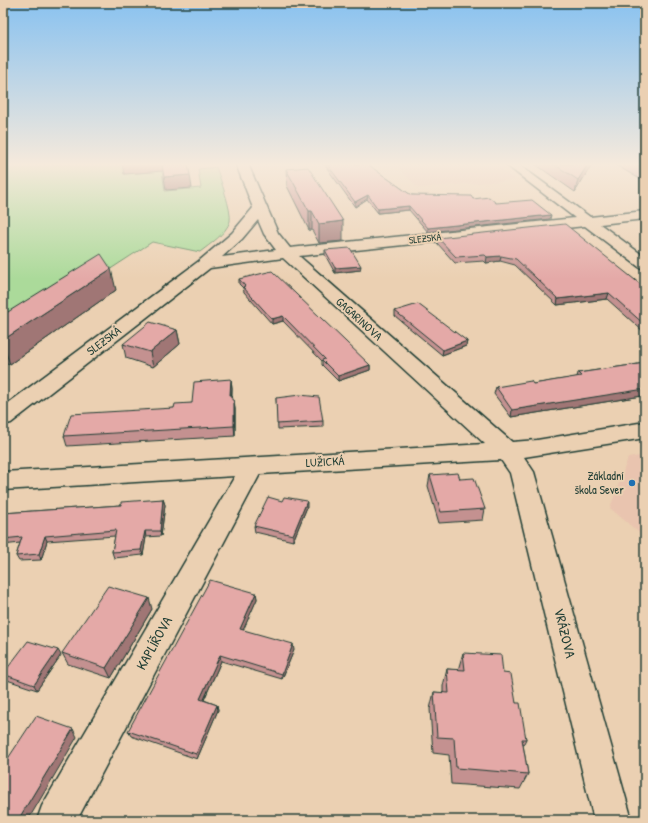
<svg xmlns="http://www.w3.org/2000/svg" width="648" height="823" viewBox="0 0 648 823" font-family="'Patrick Hand',sans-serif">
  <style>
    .built { fill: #e9c4af }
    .green { fill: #abda9a; stroke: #658c67 }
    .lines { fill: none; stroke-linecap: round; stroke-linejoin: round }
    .street-casing { stroke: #1f3d34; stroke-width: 3 }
    .street { fill: #ebd0b2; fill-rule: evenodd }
    .wall { fill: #c49190; stroke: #1f3d34 }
    .shaded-wall { fill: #a07675; stroke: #1f3d34 }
    .building { fill: #e4a9a7; stroke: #1f3d34 }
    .poi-dot { fill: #1f6fb2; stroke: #ebd0b2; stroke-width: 1.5 }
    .labels { text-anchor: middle; stroke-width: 4; stroke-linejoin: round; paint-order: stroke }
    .far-street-label { font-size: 10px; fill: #1f3d34; stroke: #ebd0b2 }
    .street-label { font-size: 12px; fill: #1f3d34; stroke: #ebd0b2 }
    .poi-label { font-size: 12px; fill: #1f3d34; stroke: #ebd0b2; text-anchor: end }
    .near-street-label { font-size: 14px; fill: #1f3d34; stroke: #ebd0b2 }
  </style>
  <rect width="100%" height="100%" fill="#ebd0b2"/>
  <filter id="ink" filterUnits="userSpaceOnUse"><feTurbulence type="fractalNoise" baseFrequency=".025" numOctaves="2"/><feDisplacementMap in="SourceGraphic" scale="8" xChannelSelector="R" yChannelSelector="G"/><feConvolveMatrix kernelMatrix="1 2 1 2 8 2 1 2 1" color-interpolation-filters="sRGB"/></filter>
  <g filter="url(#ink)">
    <path class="built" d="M395 164H495L515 180 418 188Z
      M645 455V538L610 508 628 458Z"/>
    <path class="green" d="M3 164H128H123L124 174 162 171 165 191 201 188 198 169 216 167C220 178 232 211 230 221 226 234 210 244 200 252L152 242 3 339Z"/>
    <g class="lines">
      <g class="street-casing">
        <path id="street" d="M236 164H248L278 233 290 248 575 218 505 164H518L590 217 645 211V219L600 224 645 257V269L639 267 585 226 299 256 512 442 537 440 645 422V438L524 457 534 472 632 820H594L510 473 501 460 260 474 77 820H37L42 806 235 476 3 490V472L485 444 283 258 210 268 11 423 3 425V407L199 261 232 233 253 208ZM258 220 264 234 276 250 222 257 242 239Z"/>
      </g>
      <use href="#street" class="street"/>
    </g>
    <path class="wall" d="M324 164H367L411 195 473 199 496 203 550 219 428 232 409 210 378 213 367 199 355 207Z
      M535 164H592L575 192Z
      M614 164H645V182Z
      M286 169 343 241 319 243 312 230H309L287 186Z
      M438 238 645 288V333L607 299 557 305 515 265 500 261 486 263 484 261 455 263 437 243Z
      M325 250 360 270 335 273 325 255Z
      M239 279 370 365V370L338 381 322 365V361L283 321 272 324 244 292 243 288 239 284Z
      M116 290 10 364 3 362V315Z
      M395 311 467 341 466 346 442 355 395 316Z
      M177 330 180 344 153 367 126 358 123 344Z
      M645 363V394H643L642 396 511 417 494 394 496 387 533 384 577 377 578 373Z
      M231 379 232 388V395L235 409V436L67 446 64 436 174 408 192 403Z
      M276 398 323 421V427L278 429Z
      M430 475 460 479 485 509 483 520 439 523 428 486Z
      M163 499 165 505 161 536 146 537 143 555 114 558 112 552 115 536 47 541 41 560 19 561 16 556 20 543 3 545V513L121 505Z
      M307 507 293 541 255 532 254 526Z
      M256 593 257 599 243 630 294 650 282 679 221 661 204 700 217 705 218 710 197 759 131 736 128 731Z
      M152 609 111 678 68 664 62 653Z
      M463 653 503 673 516 703 526 739 523 745 528 774 520 789 451 784 449 755 433 753 430 709 434 692 443 693V686L447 669 458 670Z
      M61 655 37 690 7 680 3 674Z"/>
    <path class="shaded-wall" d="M122 164H162L163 171 124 174Z
      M588 164H592L575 192 578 180Z
      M190 175 192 188 166 190 164 177Z
      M368 195 367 199 355 207V202Z
      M409 206V210L378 213V209Z
      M309 211H312V230H309Z
      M551 215 550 219 428 232V228Z
      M343 221V241L319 243V224Z
      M501 256 500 261 486 263 487 257Z
      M361 266 360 270 335 273V268Z
      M111 269 116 290 10 364 3 345V340Z
      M609 293 607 299 557 305 558 299Z
      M283 316V321L272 324V319Z
      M177 330 180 344 153 367 150 352Z
      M467 341 466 346 442 355 443 350Z
      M370 365V370L338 381V376Z
      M231 379 232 388 231 404 230 395Z
      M645 388V394H643L642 396 511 417 512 410Z
      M234 400 235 409V436L234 426Z
      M163 499 165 505 161 536 160 531Z
      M307 501V507L293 541V535Z
      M145 531 146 537 143 555 141 550Z
      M45 536 47 541 41 560 39 554Z
      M256 593 257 599 241 635 240 629Z
      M149 598 152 609 111 678 106 668Z
      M293 644 294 650 282 679V674Z
      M58 650 61 655 37 690 34 685Z
      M220 655 221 661 202 704 200 699Z
      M217 705 218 710 197 759 196 754Z
      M73 729 77 737 28 820H18Z"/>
    <path class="building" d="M162 164H188L190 175 164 177Z
      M327 164H367L411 195 471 196 473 199 489 197 496 203 532 200 551 215 428 228 409 206 378 209 368 195 355 202Z
      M554 164H588L578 180Z
      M637 164H645V168Z
      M308 167 343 221 319 224 312 211H309L286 169Z
      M565 224 645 288V325L609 293 558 299 516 259 501 256 487 257 485 255 456 257 438 238Z
      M350 248 361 266 335 268 325 250Z
      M101 254 111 269 3 340V315Z
      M272 271 370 365 338 376 322 360 325 359 283 316 272 319 243 287 245 286 239 279Z
      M418 304 467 341 443 350 395 311Z
      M150 322 177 330 150 352 123 344Z
      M645 363V388H644L645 389 512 410 496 387 531 381 533 384 581 376 578 373Z
      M231 379 230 395H232V400H234V426L64 436 71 414 174 408 175 404 192 403 194 382Z
      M300 395 319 397 323 421 277 424 276 398Z
      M458 473 460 479 474 478 485 509 441 512 430 475Z
      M268 497 282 501 284 497 307 501 293 535 254 526Z
      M163 499 160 531H145L141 550 112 552 116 530 45 536 39 554 16 556 22 537 3 539V513L121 505V502Z
      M210 580 256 593 240 629 293 644 282 674 220 655 200 699 217 705 196 754 128 731Z
      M108 586 149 598 106 668 62 653Z
      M28 641 58 650 34 685 3 674Z
      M463 653 501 655 503 673 511 674 516 703H520L526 739H522L528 774 456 768 454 738 437 737 434 692 449 693 447 669 465 670Z
      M36 716 73 729 18 820H3V766Z"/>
  </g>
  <linearGradient id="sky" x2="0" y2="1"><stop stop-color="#89c2f0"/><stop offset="0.59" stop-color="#f6eadc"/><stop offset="1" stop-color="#f6eadc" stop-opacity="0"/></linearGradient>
  <rect width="648" height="279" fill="url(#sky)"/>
  <circle class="poi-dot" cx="632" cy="483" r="4"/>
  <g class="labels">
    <g class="far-street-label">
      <text transform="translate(425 238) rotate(-6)" y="4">SLEZSKÁ</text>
    </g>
    <g class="street-label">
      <text transform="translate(359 319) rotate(42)" y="4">GAGARINOVA</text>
      <text transform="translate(104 341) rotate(-37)" y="4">SLEZSKÁ</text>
      <text transform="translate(325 462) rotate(-3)" y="4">LUŽICKÁ</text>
    </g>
    <g class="poi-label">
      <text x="624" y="480">Základní<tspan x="624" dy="14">škola Sever</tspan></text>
    </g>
    <g class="near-street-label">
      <text transform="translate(565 633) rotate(76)" y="5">VRÁZOVA</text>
      <text transform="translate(154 643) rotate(-61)" y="5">KAPLÍŘOVA</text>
    </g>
  </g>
  <rect width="648" height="823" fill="none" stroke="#ebd0b2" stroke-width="16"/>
  <rect x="8" y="8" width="632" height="807" fill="none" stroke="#1f3d34" stroke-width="1.5" filter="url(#ink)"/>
</svg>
